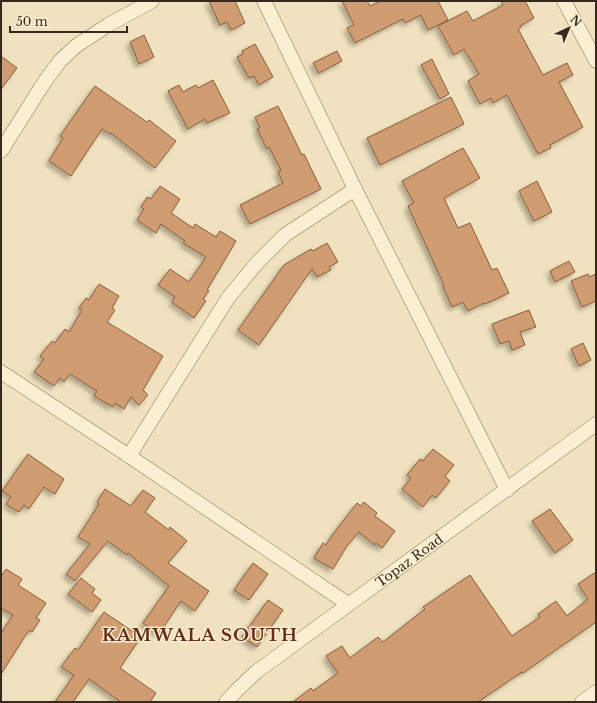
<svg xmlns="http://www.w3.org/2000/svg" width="597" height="703" viewBox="0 0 597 703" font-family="'Libre Baskerville',serif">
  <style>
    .building { fill: #d09c72; stroke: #895c3b; filter: url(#shadow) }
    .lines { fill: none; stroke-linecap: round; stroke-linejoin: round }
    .street-casing { stroke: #897356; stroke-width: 15 }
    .street { stroke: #faefd2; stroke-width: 14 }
    .labels { text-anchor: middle; stroke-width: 3; stroke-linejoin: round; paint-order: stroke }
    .street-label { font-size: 13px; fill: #372a1c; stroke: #f7ecce }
    .district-label { font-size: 17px; font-weight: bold; letter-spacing: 1px; fill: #662b19; stroke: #f7ecce }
  </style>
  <defs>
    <filter id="shadow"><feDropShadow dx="-3.5" dy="3.5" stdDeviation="2" flood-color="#0004"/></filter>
  </defs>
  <rect width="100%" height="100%" fill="#f0e2be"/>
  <path class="building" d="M209 1H235L245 23 231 30 227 22 220 25Z
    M342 1H367L370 6 380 1H438L448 20 428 30 421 15 405 23 403 19 355 43 347 28 354 25Z
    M501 1H525L534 18 520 26 521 27 518 29 543 75 567 63 573 75 559 82 583 127 550 145 551 148 538 154 507 95 493 103 491 98 480 104 468 81 479 74 464 49 454 55 438 26 467 11 473 21 503 5Z
    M144 35 154 57 139 64 130 42Z
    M255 44 273 77 259 85 254 76 249 78 237 57 243 54 242 51Z
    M337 51 342 61 319 73 313 63Z
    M1 56 17 68 1 89Z
    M432 59 449 94 440 99 421 65Z
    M213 80 230 113 207 123 205 119 188 129 168 91 179 85 183 92 196 85 198 88Z
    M95 86 147 122 149 120 176 141 155 168 111 133 110 134 102 129 71 176 49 161 63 138 60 136Z
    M451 97 464 124 380 165 367 138Z
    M278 106 302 155 304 154 321 189 250 224 240 205 283 183 278 172 281 170 269 147 267 149 257 129 260 128 255 117Z
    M463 148 480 178 444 198 458 228 470 223 492 270 497 268 509 293 485 304 484 303 468 311 463 302 452 307 443 286 444 285 408 206 414 203 402 181Z
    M537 181 552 212 534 221 519 191Z
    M160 186 180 199 171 213 193 228 195 224 216 237 220 231 236 241 207 290 209 291 203 299 206 301 194 318 172 302 175 297 158 285 170 269 189 282 206 257 183 243 185 241 161 224 156 233 137 220 144 209 141 207 147 197 151 199Z
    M327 243 338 262 329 267 331 270 317 277 312 269 259 345 238 330 284 265 311 249 313 251Z
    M569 261 575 272 555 282 550 271Z
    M588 274 589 277 596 274V301L582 307 571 281Z
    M99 284 119 296 112 308 115 310 107 322 163 356 143 390 148 395 139 405 131 397 124 409 115 403 113 407 94 396 97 391 70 374 64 382 60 378 54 386 34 372 44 359 40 356 52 341 55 343 65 329 69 332 82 310 79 308 86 298 89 300Z
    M529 310 536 327 520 332 525 345 512 350 509 341 500 344 492 324Z
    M583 343 591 360 579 366 571 349Z
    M433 449 454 465 445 476 450 481 436 498 432 495 423 507 402 489 411 478 407 475 420 459 423 461Z
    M28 454 64 479 55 494 44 487 29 509 24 505 19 512 6 504 11 497 2 491Z
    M105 489 131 506 143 490 155 498 145 512 169 530 170 527 187 541 168 563 209 591 195 611 181 601 159 634 143 623 169 586 128 553 127 555 108 541 75 581 66 574 90 544 78 537 99 504 97 502Z
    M364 502 377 513 375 516 395 531 382 548 376 543 375 545 359 532 347 546 333 569 314 558 323 543 326 545 333 534 357 503 361 506Z
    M550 509 573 540 555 553 532 521Z
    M253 563 268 574 249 600 234 590Z
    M6 569 22 579 18 585 46 603 36 618 40 620 32 632 29 630 1 674V633L13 615 1 608V577Z
    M596 572V622L523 673 522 672 478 702H293L311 688 313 691 338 673 326 656 342 646 350 658 378 637 383 642 425 609 423 607 470 575 512 636 540 617 538 614 556 601 567 616 588 599 578 584Z
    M81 578 95 589 92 593 101 600 92 612 68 594Z
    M268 600 283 610 257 647 242 637Z
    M104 612 141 637 120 668 156 693 150 702H121L89 679 73 702H55L74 675 61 667 75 648 78 650Z"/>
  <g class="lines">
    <g class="street-casing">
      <g id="street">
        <path d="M264 1 355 189 507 490"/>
        <path d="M564 1 596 61"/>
        <path d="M1 151 45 81 60 61 76 46 108 25 152 1"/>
        <path d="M1 372 129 456 348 604"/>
        <path d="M129 456 228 298 257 263 285 235 355 189"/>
        <path id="s1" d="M226 702 236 691 256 672 596 424"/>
        <path d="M582 702 596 692"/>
      </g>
    </g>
    <use href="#street" class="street"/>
  </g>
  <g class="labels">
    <g class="street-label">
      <text dy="5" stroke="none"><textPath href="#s1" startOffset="232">Topaz Road</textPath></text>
    </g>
    <g class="district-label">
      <text x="200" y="641">KAMWALA SOUTH</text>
    </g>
  </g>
  <rect width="597" height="703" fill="none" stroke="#372a1c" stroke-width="4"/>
  <g transform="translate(569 28) rotate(44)" stroke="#f7ecce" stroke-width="3" paint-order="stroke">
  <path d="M0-3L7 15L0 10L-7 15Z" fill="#372a1c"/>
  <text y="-6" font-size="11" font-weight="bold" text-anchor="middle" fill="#372a1c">N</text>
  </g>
  <path d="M10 26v6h117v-6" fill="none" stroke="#372a1c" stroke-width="2"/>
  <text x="16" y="26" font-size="12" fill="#372a1c" stroke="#f7ecce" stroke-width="3" paint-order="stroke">50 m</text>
</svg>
